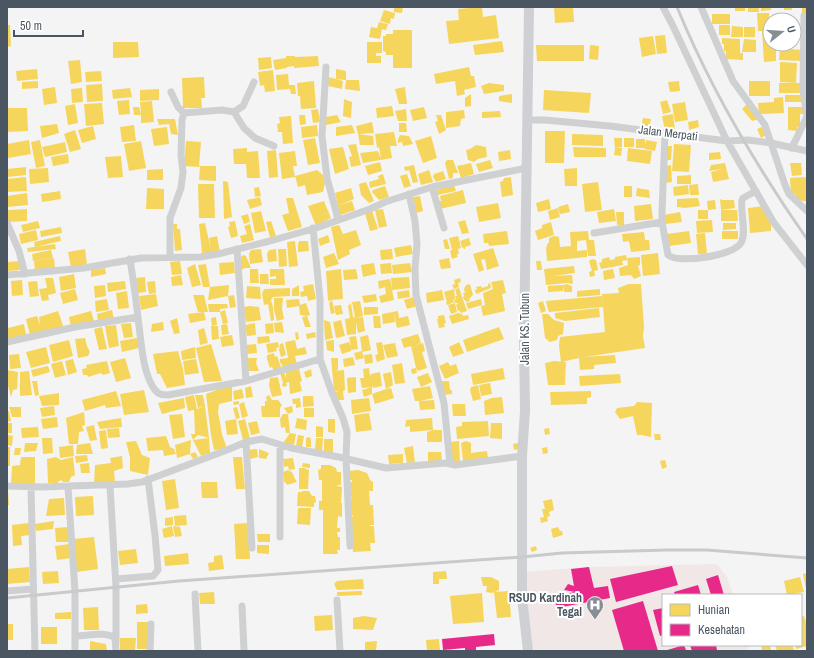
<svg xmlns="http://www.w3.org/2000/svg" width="814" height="658" viewBox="0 0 814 658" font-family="'Archivo Narrow',sans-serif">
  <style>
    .medical { fill: #f1e7e6 }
    .homes { fill: #f6d55c }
    .health { fill: #e7298a }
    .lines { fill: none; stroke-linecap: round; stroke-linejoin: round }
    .street { stroke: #ced0d2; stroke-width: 7 }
    .secondary { stroke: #ced0d4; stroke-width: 10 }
    .rail { stroke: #c9cacc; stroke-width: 3 }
    .labels { text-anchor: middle; stroke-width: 4; stroke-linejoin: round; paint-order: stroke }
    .street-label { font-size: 12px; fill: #4a5661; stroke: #fff }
    .poi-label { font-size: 12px; font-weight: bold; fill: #4a5661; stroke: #fff; text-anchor: end }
  </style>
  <rect width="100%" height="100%" fill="#f4f4f4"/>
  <path class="medical" d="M717 564 727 577 733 595H663V645H748L749 651H531L522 572 589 567Z"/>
  <path class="homes" d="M394 7H403L402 13 394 12Z
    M482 7 483 17 496 15 499 38 449 44 446 21 459 20 458 9Z
    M554 7H573L574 22 555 23Z
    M735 7H745V11H735Z
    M748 7H759V12H748Z
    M761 7H771V10L761 11Z
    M784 7H792V10H784Z
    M802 7H807V13H802Z
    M384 10 395 13 394 19 391 18 390 24 380 21Z
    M757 13H769L770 44H776V61L764 62 762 31H758Z
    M712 14H730V24H712Z
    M379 22 388 24 386 30 377 28Z
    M7 25H10L11 46 7 47Z
    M719 25H730V35H719Z
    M732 26 743 27V37H731Z
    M794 26H802V36L794 37Z
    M371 27 382 29 380 39 369 37Z
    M744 27H755V37H744Z
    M393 30H412V68H393V55H386V52L383 51V36H386V34H393Z
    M665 35 667 53 657 54 655 36Z
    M653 36 656 54 642 57 639 38Z
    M722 38 740 39V53H743V60L726 59V51H724V44H722Z
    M744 39 756 40V52H742Z
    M502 41 504 52 475 55 473 45Z
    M113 42H138L139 57 113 58Z
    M367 42H382V53H376V56H381V63H367Z
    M536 45H584V61H537Z
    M590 45 599 46 598 60 589 59Z
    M780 48 802 50 801 61 779 60Z
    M286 56H295V57L318 56 319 66 294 68V66L287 67V68L275 70 273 60 286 58Z
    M271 57 272 68 259 70 258 58Z
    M80 60 82 82 71 84 68 61Z
    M780 62 797 63 796 83 780 82Z
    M469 67 471 76H474L476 87 464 90 465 94 457 96 455 81 436 84 434 74Z
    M37 69 38 79 17 81 16 71Z
    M336 69 346 71V80L336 79 343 81 342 89 328 86V77L336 79Z
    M273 70 275 91 265 92 264 85 260 86 258 72Z
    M101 71 102 81 86 82 85 72Z
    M288 74 289 85H295L296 94H291L290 89 277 90 276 75Z
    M204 77 205 98H201L202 108H183L182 78Z
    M346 80H359L360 91 345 89Z
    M38 81V88L22 89V82Z
    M314 81 316 108 301 109 300 96H298L297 83Z
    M679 81 680 91 670 92 668 82Z
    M749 81H770V96H749Z
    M489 83 504 85V91L484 94 481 86Z
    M779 83H802V93H779Z
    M102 84 103 101 87 102 86 85Z
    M55 87 57 103 44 105 42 89Z
    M405 87 407 104H399L395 89Z
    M82 88 83 102 72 103 71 89Z
    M130 88 132 97 113 99 112 90Z
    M159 89V100L140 101V90Z
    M544 90 591 93 589 113 543 110Z
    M471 94V106L465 107V98Z
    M512 94V103L499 101V96Z
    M785 95H801V102H785Z
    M783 97 784 113 759 114 758 103 774 102V98Z
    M344 99 352 102 351 118 343 116Z
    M129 100 130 114 119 115 117 101Z
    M667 100 671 112 663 114 660 102Z
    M152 101 154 122 141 123V115H134L133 107H139L141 115 140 102Z
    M685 102 688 120 675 122 672 104Z
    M102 103 104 124 86 126 84 104Z
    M75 104 78 123 68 125 65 106Z
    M747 104 759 119 752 121 742 109Z
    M392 106 394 116 377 118 376 108Z
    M424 107 427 118 413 121 410 110Z
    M788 107H803V114H800V127H797V131L788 130Z
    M7 108H27L28 131 7 132Z
    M318 109 320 122 313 123 311 110Z
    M406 109 407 121H398L395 111Z
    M464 110 465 118 461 119 460 126 446 128V112Z
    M500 111 501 117 482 118V112Z
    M673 114 675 130 665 131 662 116Z
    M299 115H305L306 124 300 125Z
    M337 115 341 122 326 125V117Z
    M436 115H441L446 130 439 134 435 122 438 121Z
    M291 116 293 143 283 144 282 132H278L277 124 280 123 279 117Z
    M643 118 651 119 649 129 641 128Z
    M157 119H175L178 135 171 134 169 124 159 125Z
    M698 120 699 127 689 130 688 122Z
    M372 122 374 133 358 134 356 126Z
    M399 123H406L407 132H399Z
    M57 124 59 133 42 138 40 126Z
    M134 125 136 141 122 142 120 127Z
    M317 125 318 136 302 138 301 127Z
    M352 125 355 133 336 136V127Z
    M93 126 96 139 82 143 78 130Z
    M167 127 169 144 154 146 151 129Z
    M762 127 766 135 761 138 757 129Z
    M75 130 81 149 70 152 64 134Z
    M545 131H565L564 163H545Z
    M394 132 397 146H390L392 158 363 163 360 153 378 151 381 159 379 147 377 148 375 134Z
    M358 134 373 136 374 145H360Z
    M572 134 603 135V146L572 145Z
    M400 135 409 136 413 144 403 146 402 142 398 143V139Z
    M431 136 437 158 423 163 415 141Z
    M315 138 320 163 308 165 303 140Z
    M614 138H622V147L615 148Z
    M624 138H634V147H624Z
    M636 139H645V145L646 140 657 142 655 151 644 149 645 148H636Z
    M29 140 31 154 8 158 7 144Z
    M40 140 45 166 36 168 31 142Z
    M141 141 146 168 129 171 124 144Z
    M186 141 201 142 199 166H216V181L199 180 200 167 184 166Z
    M65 142 67 152 45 157 42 147Z
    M356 144 361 165 351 167 349 157 352 156 348 145Z
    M674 144 691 145 689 172 672 171Z
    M476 145 486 147 487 157 478 159 474 162 468 160 466 150 470 149Z
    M666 146H672L671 160H665Z
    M343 147 349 169 335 174 329 149Z
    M573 147 606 148V157H574Z
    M247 148V152L258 151 260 178H247L246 164H234L233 149Z
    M615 148H622L621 156 614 155Z
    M628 148 652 151 650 164 627 161Z
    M276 150 278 177 269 178 267 151Z
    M510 150 511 159 499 161 498 152Z
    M295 151 297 166H293L295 177 282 179 279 153Z
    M720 152 721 159 709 160V153Z
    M68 154 69 163 53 166 51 157Z
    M121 156 123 177 108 178 105 157Z
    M447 160H453L458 173H453V178L449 179 445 163Z
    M490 160 493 168 479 172 476 164Z
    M380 162 382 171 368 175 365 166Z
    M471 163 474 174 461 178 457 166Z
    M725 163 729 179 713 182 711 172 722 169 709 171 711 165Z
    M790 163H801L802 175 792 176Z
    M414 165 418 182 413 183 409 170 405 171 404 167Z
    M671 165 672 182 666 183 665 166Z
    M26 167V175L7 177V169Z
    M48 168 49 182 30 184 29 169Z
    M577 168V186H565L564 169Z
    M163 169V180H147V170Z
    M317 170 323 175 325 183 323 192 307 195 305 185 298 187 295 176Z
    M429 170 433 182 421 185 418 174Z
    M443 171 446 179 436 182 433 177 434 174Z
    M383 174 386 184 370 188 369 182 379 179 378 176Z
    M407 174 411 186 404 188 400 176Z
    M691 175V184H677V176Z
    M26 177 27 191 7 192V179Z
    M511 177 513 195 502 197 500 182 503 181 504 178Z
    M805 177 807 179V201H803L797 199 795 194H791L790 178Z
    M223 181 228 182 232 217 224 219Z
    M366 182 374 201 369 203 361 195 359 184Z
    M598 182 602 210 585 212 582 184Z
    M198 184H214L215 218H199Z
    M698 184 699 195H690L689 185Z
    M454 185 456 191 437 195 436 190Z
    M688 185 689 194 674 196 673 187Z
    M385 186 389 197 379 200 372 192 373 190Z
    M624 186H632V197H624Z
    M259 187 261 196 255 197 254 188Z
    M147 188 164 189V209H146Z
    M351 188 354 199 340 205 352 201 355 210 340 215 335 193Z
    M637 188 649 190 650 198 636 196Z
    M463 190 466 203 440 209 438 202 441 201 440 196Z
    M60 191 61 199 42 202 41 194Z
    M27 193 28 205 7 207V196Z
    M420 196 423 211 416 213 413 197Z
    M260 197 262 205 250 209 247 200Z
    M286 198H293L302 227 288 231 282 215 289 213Z
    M698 198 700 206 685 208 677 207V199Z
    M549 199 551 209 538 212 536 203Z
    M720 199 722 200H734L735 208 721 210Z
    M715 200 716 209 708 210 707 201Z
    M324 201 331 218 316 226 308 206Z
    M498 203 501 218 479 222 476 207Z
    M568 204 570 212 560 214 558 207Z
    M651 204 653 219 635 221 634 206Z
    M764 206 771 221V231L750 233 748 208Z
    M558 208 560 217 550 220 548 211Z
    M27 209V221L8 222V210Z
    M383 209 387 226 379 228 375 210Z
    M614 209 616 221 599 223 597 212Z
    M698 210H708V219H698Z
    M721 210H737L738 221H721Z
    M261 211 266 231 255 233 251 213Z
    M372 211 378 229 370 231 365 213Z
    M616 212H624V225H617Z
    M680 212 682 222 665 224 664 215Z
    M248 214 250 222 244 224 241 216Z
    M465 220 469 233 462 234 458 222Z
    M712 220 713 232 697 233 696 221Z
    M38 221 40 228 23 232 21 225Z
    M235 221 238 236 231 238 228 227 230 226 229 222Z
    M271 221 276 236 270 238 266 222Z
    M551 222 554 235 538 240 535 231 542 228V225Z
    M205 223 211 250 209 238 217 236 220 252 202 253 199 224Z
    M723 223H736V229L723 230Z
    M173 224H177V229H180L182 250 175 251Z
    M250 224 254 240 242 243 240 236 247 234 244 226Z
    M339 225 343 234 356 230 361 245 349 250 350 254 338 260 331 227Z
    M61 227 62 233 41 237 40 231Z
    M36 230 38 240 21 244 19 234Z
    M507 231 509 244 489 246 488 243H484L483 234Z
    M588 231 589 240H594L596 256H588L586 240 577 241V251L587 250V257L547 261 546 247H547V244L549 243V238L554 236 559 237 560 247 571 246 570 232Z
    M689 231 691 243 669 246 667 234Z
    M722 231H738V239H722Z
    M644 232 645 240H649L650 250 631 252 629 241 623 242 622 234Z
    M705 233 707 254H698L696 234Z
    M328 235 330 242 320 246 318 239Z
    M60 236 61 241 35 247 34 242Z
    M458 236 461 248 458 249 459 254H457L458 257 452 259 450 251 452 250 449 238Z
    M469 238 471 245 465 247V249H464L463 247 462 248 460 241Z
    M447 239 450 249H445L443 240Z
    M295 241 298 266 289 267 287 242Z
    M299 241H308L309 251 298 252V245Z
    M55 244 56 249 28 252 27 248Z
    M411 245 413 254 396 257 394 248Z
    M493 248 499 266 487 270 485 259 481 260 484 270 479 272 473 254Z
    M85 249 87 264 71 267 68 252Z
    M261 249 263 262 250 264 249 254 251 250Z
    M276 249 277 261 268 262 267 254 269 250Z
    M278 249H286L287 266 279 267Z
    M392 249 393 259 381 260 380 250Z
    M51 250 53 258 33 261 32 254Z
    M334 253 339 264 326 268 323 257Z
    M658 253 660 274 643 276 641 255Z
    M243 255 246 256 251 268H245L241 270 240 258Z
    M626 255 627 260 622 261 623 265 601 269 599 263 602 262V259L609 257 610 260 615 259V257Z
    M640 257V265L638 266 641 276 634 279 631 275 620 276 619 268 628 265 627 258Z
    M54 258 55 269 35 271 34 261Z
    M449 258 451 268 441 269 439 260Z
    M592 259 596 260 598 270 594 271 595 276 590 277 589 272 592 271 589 261Z
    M20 261 21 270 7 271V262Z
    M180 261 182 274 172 275 170 262Z
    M536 261H541L542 270H537Z
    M234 262 235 273 220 275 219 263Z
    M374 263 376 274 363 277 361 265Z
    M391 263 392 273 381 274 380 264Z
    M410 263 412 272 393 274 392 265Z
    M195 264 201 285 192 287 187 268Z
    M206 264 210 287 229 285 228 296 234 295 236 307 230 308 228 296 208 300 210 287H203L198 265Z
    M574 266 575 273 553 276 572 275 573 284 567 283 546 285 544 269Z
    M105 268 106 274 91 277V270Z
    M250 269H258L259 283H250Z
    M270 269H284L285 285H270V279H276V276L270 277Z
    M341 269 343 299 332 300 335 313 331 314 329 303 332 300 328 301 326 271Z
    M356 269 358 279 344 280 343 270Z
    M613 269 615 278 604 280 603 271Z
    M74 274 76 288 61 291 59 277Z
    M260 274H268L269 284H260Z
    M181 275 183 285 172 286 171 277Z
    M145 277 146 292 138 293 136 278Z
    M409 277 410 288 392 290 391 278Z
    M45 278H53L56 293 48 295 49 300 42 301 39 289 47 288Z
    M460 278 461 282 458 283 459 287 454 289 452 285 455 284 454 280Z
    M390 279 394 300 381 303 379 296 386 294 385 287 379 289 378 281Z
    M22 280 23 295 12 296 11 281Z
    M503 280 506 293 502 294 505 311 483 316 481 306 485 305 483 293 493 289 491 282Z
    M37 281 39 296 30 297 28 282Z
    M125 281 126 289 108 292 107 283Z
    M155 281 156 293 149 294 147 282Z
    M490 283 491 288 476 294 475 290 477 289 476 287 481 286 482 288 488 286V284Z
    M313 284 316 299 308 301 307 296 301 297 300 292 304 291 303 286Z
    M470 284 473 295 469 299 470 301 466 302 465 300H464L463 297 464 296 463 293H465L464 289 466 285Z
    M567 284 572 286V292H564L563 285Z
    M629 284H641L644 327 643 336 645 348 584 357 615 355 616 363 594 365V369L580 370 579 358 561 362 559 346 560 337 605 332 602 294 619 293 618 288Z
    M105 285 106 296 95 298 94 286Z
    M299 285V296H292V289Z
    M563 285V291L548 292V286Z
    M247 286 260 287 261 299 246 298Z
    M290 288V296L273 297 271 300 273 307 274 320 271 321 268 304 264 305 262 294 264 289Z
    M459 288 467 311 461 313 460 311H458L456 305 458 303H455L454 300 456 299 455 296H457L455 289Z
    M75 289 78 300 63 304 60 293Z
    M454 289 455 299 453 300 454 302 447 305 446 302H447L444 292Z
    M600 289V295L577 297V291Z
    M409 290 410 297 398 299 397 292Z
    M442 290 444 300 427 303 426 293Z
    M127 291 129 308 118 309 116 293Z
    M156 294 158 306 141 310 139 296Z
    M376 294 377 301 364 303 362 296Z
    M193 295H204L208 312H198Z
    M602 296 603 307 549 312 547 306 546 301Z
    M414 297 417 306 407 309 404 300Z
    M274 298H283L282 309 284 319 277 321 274 310Z
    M107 299 109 310 96 312 95 301Z
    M299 299 300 305 306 303 310 315 307 316 311 327H305L302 317 307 316 300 315 299 306 287 308 286 300Z
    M481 299 482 305 468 309 466 303Z
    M360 301 363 316 356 318 363 317 365 331 358 333 352 302Z
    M543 301 546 311 541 313 538 303Z
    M351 303 353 317 356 318V334L347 335 345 319 350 318 348 306Z
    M455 303 457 312 451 314 448 305Z
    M208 304H227L228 308 220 309V312L225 310 228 323 223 324 220 312H209Z
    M341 305 343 314 336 315 334 306Z
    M250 306 259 307 261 320 246 322 243 307Z
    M364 307H378V314L364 315Z
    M599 308 600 317 565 321 555 318V313Z
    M112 310 114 319 98 322 97 314Z
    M58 311 64 328 30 335 26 319 37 316 40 325 39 317Z
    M91 311 94 321 71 327 69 317Z
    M398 311 399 318 408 316 410 325 397 328 394 314 395 322 383 324 382 314Z
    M204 312 206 320 190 323 188 314Z
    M458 313 462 314 463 316 468 315 469 319 452 324 449 316Z
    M542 314H548L554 320 564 323 563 334 558 336 557 340 550 342 545 338Z
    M444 315 446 323 444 324 445 327 439 328 437 319H438V316Z
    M373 316H380L381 328H374Z
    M216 317 217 325 212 326 211 318Z
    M177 318 180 333 174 334 170 321Z
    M324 320 330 322 333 338 325 340Z
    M341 320 345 336 336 338 333 322Z
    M163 322 164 330 151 332 152 324Z
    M282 322 284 333 275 332 274 323Z
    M131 323 133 337 124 338 121 324Z
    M255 323 256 335 247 336 245 325Z
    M273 323 274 333 266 334 265 324Z
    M24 324 26 335 7 339 8 328Z
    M227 324 229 334 222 335 221 325Z
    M116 325 119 346 109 348 105 326Z
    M211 326H218L219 339 212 340Z
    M102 327 107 349 99 350 94 329Z
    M499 327 504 339 467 352 463 340Z
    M204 328 208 343 200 345 198 330Z
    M298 332 299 339 296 340 295 333Z
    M315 332 316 337 307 339 306 334Z
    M418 334 421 343 415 345 423 343 425 351 422 352 427 368 418 371 416 368 417 373 412 374 411 369 416 368 411 346 404 348 401 339Z
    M232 335 234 345 222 347 220 337Z
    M368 335 371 350 362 352 360 337Z
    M269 336 270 342 258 344 257 337Z
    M356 336 358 349 351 350V351L342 354 339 345 349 342 351 347 349 337Z
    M85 338 87 346 90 352 88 356 78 358 75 339Z
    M137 338 139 348 122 352 120 341Z
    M69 340 73 356 53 362 49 345Z
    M295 340 297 349 305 347 307 354 295 356 297 365 283 367 280 362V359L288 358 285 342Z
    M334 340V352L327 350 326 341Z
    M278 342 279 347 276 348 277 351 268 353 266 344Z
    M382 342 385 359 377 362 375 355 378 354 376 343Z
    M459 342 464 353 453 357 449 347Z
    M283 343 286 355 281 357 279 350 280 344Z
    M395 343 398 356 387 358 383 345Z
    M211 344 222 381 204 382 196 348Z
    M256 344 257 353 247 354 246 345Z
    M46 347 50 363 31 368 26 352Z
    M195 347 196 358 182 360 181 351Z
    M178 351 183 369 185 385 167 388 160 374H157L153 354Z
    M362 351 364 358 356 360 354 353Z
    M274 353 275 357 277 356 281 367 278 368 279 370 274 371 272 367 270 368 267 359V355Z
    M19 354 21 368 10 369 9 355Z
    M372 354 373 363 365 364 364 355Z
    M353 357 355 365 344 367 343 359Z
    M125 358 131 378 116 382 110 362Z
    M246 358H257L256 363 259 371H246Z
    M331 358H338V370L334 371 344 370 345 390 343 391 344 400H336L333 392H339L334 391Z
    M73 359 77 372 68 375 65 361Z
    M196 359 199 373 185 375 183 361Z
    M62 361 66 375 55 378 51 364Z
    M107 361 110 373 103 375 101 373 88 377 87 375H83L82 369 87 368 86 365Z
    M554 361 566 362 565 385H548L545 363Z
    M448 362 450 366 456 364 459 373 445 379 439 366Z
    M402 363 405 383 395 384 392 365Z
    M48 366 50 372 33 377 31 370Z
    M294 368 299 369 302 381 300 382 302 391 290 394 289 382 286 383 287 386 283 387 282 384 283 383 280 373 284 372 286 378V372Z
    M369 368 370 376 371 374 380 372 382 386 373 388 372 385V394L364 397 362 390 372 387 362 388 360 378H364L363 369Z
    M503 368 505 379 473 385 471 374Z
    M311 369 312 376 306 378 304 372Z
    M7 370 18 372 17 389 13 390 11 397 7 382Z
    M29 371 32 395 20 396V372Z
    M391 372 393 385 386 389 391 388 394 398 375 404 372 394 386 389 383 374Z
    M428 373 432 382 421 387 417 377Z
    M620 374 621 383 580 386 579 376Z
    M278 377 282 395 272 397 269 385 270 378Z
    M356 377V392L348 393 347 378Z
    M32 381H37L39 395 35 396Z
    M441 381H449L450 390H452V394L443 395Z
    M490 383 492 394 481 396 479 385Z
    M232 384V401L219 404 218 412 222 434 227 449 214 450 211 435 206 394Z
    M478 385 481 399 473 401 470 390 471 387Z
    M251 386 253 397 246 398 245 388Z
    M430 386 433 398 420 401 434 400 435 409 420 410 419 401H415L412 389Z
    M242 389 244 398 234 400 233 391Z
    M144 390 149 412 124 415 120 394Z
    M116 391 121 406 106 408 105 405 85 411 82 400Z
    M591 391V397L587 398V404L551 405 550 392Z
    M59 393V405L42 406 39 396Z
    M194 395 197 409 205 406 209 438 198 435 193 440 209 438 210 453 201 456 193 440 191 434H195L194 410 188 411 185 397Z
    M195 395H203L205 406 198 408Z
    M269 395 272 400H278L282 405 280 408V417H262L261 406H265V401H267L266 397Z
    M303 396H313L314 406 303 407Z
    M502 397 504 413 485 415 484 401 492 398Z
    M184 398 185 408 162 414 158 403Z
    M300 398 301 407 296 408V404H293L292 399Z
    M369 398 371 411 352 414 351 400Z
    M239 401V404L244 402 248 416 242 418 239 404 234 405 233 402Z
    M637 402 652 403 651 437 641 435H637L633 416 620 419 615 412 617 408 634 406Z
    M452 404H465L466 416H453Z
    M54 406 55 415 42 417 40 408Z
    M292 406 293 412 288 414 284 408Z
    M9 407H21V417H12Z
    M237 407 240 418 236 419 233 408Z
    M304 408H314V417H304Z
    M7 411H9L11 421 7 422Z
    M84 412 85 425 82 426 84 431 79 432 78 444H69L66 418Z
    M369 413 372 430 356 432 354 415Z
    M182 414 185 437 173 439 169 415Z
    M283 414H288L290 433H286L285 427 281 428 280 419Z
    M57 417 58 427 43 429 41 419Z
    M121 418 122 427 100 429 97 422Z
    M297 418 307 420 306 430 295 428Z
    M432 418 433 430H442V442H427V432L433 430 410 432V426L405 427 406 420Z
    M236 419 238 434 227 435 225 421Z
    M245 419 250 439 243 440 238 421Z
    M328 419H335V433L328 432Z
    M257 421 260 433 251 435 248 423Z
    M488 421 489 436 457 439 456 427 462 426V422Z
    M7 423H12V433H7Z
    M491 423H502V439L490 438Z
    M94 425 97 440 90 441 86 427Z
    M316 426 323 427V437H316Z
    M38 427 39 437 22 438 21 428Z
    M119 428 120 437 108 438 107 429Z
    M549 428 550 434 545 435 544 429Z
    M106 430 108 448 101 449 99 431Z
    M290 433 296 434 294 445 283 443Z
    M654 434H660L661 440H655Z
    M7 435 13 436 12 446 7 445Z
    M298 435 304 436 302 447 296 446Z
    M166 436 170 447 174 449 176 454 164 456 163 450 148 451 146 438Z
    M309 437 311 439V447H306V438Z
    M42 438H52L53 453 43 454Z
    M316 438H323L322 451 315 450Z
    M324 439H333V453L324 451Z
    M191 440 190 454 177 458 175 445Z
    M136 441 142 455 150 458 148 475 130 471V457L126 442Z
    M459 441 460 462H451L450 442Z
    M466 441 471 443V453L487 451 488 458 463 461 461 443Z
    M25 443H38L36 451 24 452Z
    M90 443 93 454H76L77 445Z
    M518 443 519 449 514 450 513 444Z
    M73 445 74 456 60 458 59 447Z
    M413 446 415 462 407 463 404 448Z
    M7 447H10V466H7Z
    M547 447 548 453 543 454 542 448Z
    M15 448H21L20 455H14Z
    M257 449 258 457 250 459 248 450Z
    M259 449 269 453 266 459 259 458Z
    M195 452 198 457 193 459 190 454Z
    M428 452H441L442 461 428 462Z
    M403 454V463L389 464 388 455Z
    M87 455 88 461 76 463 75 456Z
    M122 456 123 468 114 471 115 482 94 484 95 465 111 463 110 458Z
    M21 457H35V486H11L12 466 20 465Z
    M56 457 61 460 73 457 75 475 71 477 69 482H63L61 480 57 483H48L47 459Z
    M233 457H242L245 489H236Z
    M293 458 295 469 289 470 288 466 284 467 283 459Z
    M665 460 667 467 662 469 660 461Z
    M89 463 90 473H81L80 464Z
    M303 463 310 464V468L302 467Z
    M321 465H330L336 468 337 472H341V485H337V486L342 487 341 503H338H342V517L338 516 337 528H340V532H337L338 537H340V550H337L338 554H323V510H319V501H322V480H319L318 470 321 469Z
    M299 468H304L309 470 308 489H299Z
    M288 470 292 472 294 477 297 482 287 485 286 483 284 482 283 472Z
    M358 470 367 473 370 480 373 482V491H369L370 505H373L374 525H370V526H374L375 543H370L371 551 353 552 349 517 353 516V515H350L349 498H352V497H350L348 483 352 482V480H349L348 471Z
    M175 479 179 508 166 510 162 481Z
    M201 482H217L218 498H202Z
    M7 490H8L9 505H7Z
    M302 491H309L312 496H315L316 502 314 503V507L297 506 298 492H302Z
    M93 496 94 515 76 516 75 497Z
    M64 498 65 515 46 516 49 499Z
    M552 499 554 510 549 512 550 516 547 517 548 521 541 523 540 518 544 517 542 509H545L543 501Z
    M298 508H311L310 525 297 524Z
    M186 515 187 525 175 526 174 516Z
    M173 517V525L165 526V518Z
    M54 521 53 529 36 531 35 524Z
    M29 523 30 535 21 536 22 545 13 546 12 525Z
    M248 523 250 559H236L234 524Z
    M172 526 174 536 164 538 162 529Z
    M173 526 180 527 182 536 175 537Z
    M68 527 69 542H56L55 528Z
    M558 527 560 531H562L563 535 553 538 551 529Z
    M257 534H270V542H258Z
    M94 537 98 569 77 572 73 539Z
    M69 544 71 558 57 560 55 546Z
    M257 545H269V554L257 553Z
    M536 546 537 550 532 552 530 548Z
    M136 549 138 563 120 565 118 551Z
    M188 553 189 564 165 566 164 556Z
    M222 555 224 569 209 571 208 563 214 562V556Z
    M29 567 30 582 7 584V569Z
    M58 571 59 583 43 584 42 572Z
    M446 571 447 579H439V584H433V572Z
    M807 573V589H806L803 574Z
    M481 577H491L499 581V590L492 593 486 592 487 586H483Z
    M800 577 804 592 787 595 784 581Z
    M363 579 364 589 337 590 334 584 337 581Z
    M362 591V595L337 596V592Z
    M509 591 511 617 497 618 494 592Z
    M214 592 215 604H200L199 593Z
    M482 593 484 622 453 624 450 596Z
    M147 604 148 613 136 614V605Z
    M98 607 99 630H84L83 608Z
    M71 612V619H55V613Z
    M332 615 333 630 315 631 314 616Z
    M364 616 377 618 373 630 353 629V618Z
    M804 616 807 626V646L796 649 795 645H801V617Z
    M137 622H149L148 649H137Z
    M7 624H13V640H7Z
    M41 627H57V644H41Z
    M120 638H136L135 651H120Z
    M439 639 440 651H427L426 640Z
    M90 641 106 644 107 651 90 650Z
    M377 641 376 651H365V642Z
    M761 645H770L771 651H762Z
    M775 645H792L794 650 777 651Z"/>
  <path class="health" d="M672 566 678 585 616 602 610 579Z
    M589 567 594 588 608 586 610 598 562 607 563 613H558L555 601 560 600 559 595 575 592 564 590 568 584 574 586 571 569Z
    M718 575 724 595H711L706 579Z
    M698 585 701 595H675L674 592Z
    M643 601 658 651H624L612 610Z
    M663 608V635L660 636 653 610Z
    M494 634 495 645 476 647V651H465V648L443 650 442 639Z
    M684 645 686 650 683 651H664Z
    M690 645H716L717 650 692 651Z"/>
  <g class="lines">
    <path class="street" d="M663 7 673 26 727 141 774 223 807 265
      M701 7 733 81 765 125 785 185 789 194 807 211
      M326 67 322 136 327 178 338 219
      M171 92 178 107 184 113
      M234 112 243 106 254 82
      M527 120H545L610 126 727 141 748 140 771 143 807 151
      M665 133 662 213V222L668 255C678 264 733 256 741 243 747 233 740 212 742 200L743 198 756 191
      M791 148C798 138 801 127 807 117L803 91 804 16
      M432 187 444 228
      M409 194 415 221 417 244 415 269 416 295 444 403 450 464
      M7 223 19 251 25 274
      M313 228 320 299V359L332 393 343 418 347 432 346 458 350 546
      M594 233 662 222
      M237 249 246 381
      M170 257V218L181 188 183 172 181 155 182 120 184 113 222 110 234 112 244 128 255 138 274 146
      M130 259C133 279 136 298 138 318 141 338 142 373 155 390 159 395 163 395 168 395L246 381 320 359
      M7 275 84 268 141 258 200 257 218 254 270 241 316 228 370 209 385 202 432 187 527 168
      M7 342 75 327 138 317
      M246 442 252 548
      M7 486 41 487 128 484 142 482 227 450 246 442 262 439 291 448 339 457 386 468 446 463 455 465 522 456
      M110 486 116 587V643
      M31 487 35 651
      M68 487 75 591V651
      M280 537V445
      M116 579 153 576 158 570 155 535 148 479
      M7 591 33 589
      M195 594 198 651
      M337 600 340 651
      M242 606 244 651
      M76 636C87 636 105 631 115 638L116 651
      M150 651 151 624"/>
    <path class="secondary" d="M528 651 522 598V456L525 411 524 342 529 7"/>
    <path class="rail" d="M677 7C711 90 756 166 807 239
      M7 598 179 581 522 557 562 553 667 550H707L807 558"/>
  </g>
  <defs>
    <g id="hospital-pin" transform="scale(0.9)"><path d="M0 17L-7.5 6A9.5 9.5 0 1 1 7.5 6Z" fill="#868d94" stroke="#fff"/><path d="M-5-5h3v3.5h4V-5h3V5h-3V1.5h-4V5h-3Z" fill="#fff"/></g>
  </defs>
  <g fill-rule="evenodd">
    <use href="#hospital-pin" x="595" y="605"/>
  </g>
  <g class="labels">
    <g class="street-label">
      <text transform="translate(668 133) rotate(7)" y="4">Jalan Merpati</text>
      <text transform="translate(525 329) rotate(-90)" y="4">Jalan KS. Tubun</text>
    </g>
    <g class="poi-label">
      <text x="582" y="602">RSUD Kardinah<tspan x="582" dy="14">Tegal</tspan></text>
    </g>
  </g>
  <rect width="814" height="658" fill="none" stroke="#4a5661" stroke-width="16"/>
  <rect x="662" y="594" width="140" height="52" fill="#ffffff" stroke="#b7bbc0"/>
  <rect x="670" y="604" width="20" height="12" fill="#f6d55c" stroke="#b7bbc0"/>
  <text x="698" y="614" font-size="12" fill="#4a5661">Hunian</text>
  <rect x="670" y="624" width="20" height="12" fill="#e7298a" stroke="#b7bbc0"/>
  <text x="698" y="634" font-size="12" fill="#4a5661">Kesehatan</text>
  <g transform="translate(782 32) rotate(73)"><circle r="19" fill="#ffffff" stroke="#b7bbc0"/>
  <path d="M0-3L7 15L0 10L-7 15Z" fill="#868d94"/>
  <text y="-6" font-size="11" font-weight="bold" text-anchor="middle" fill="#4a5661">U</text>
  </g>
  <path d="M14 30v6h69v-6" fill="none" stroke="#4a5661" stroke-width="2"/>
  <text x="20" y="30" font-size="12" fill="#4a5661" stroke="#ffffff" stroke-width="3" paint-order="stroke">50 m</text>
</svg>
